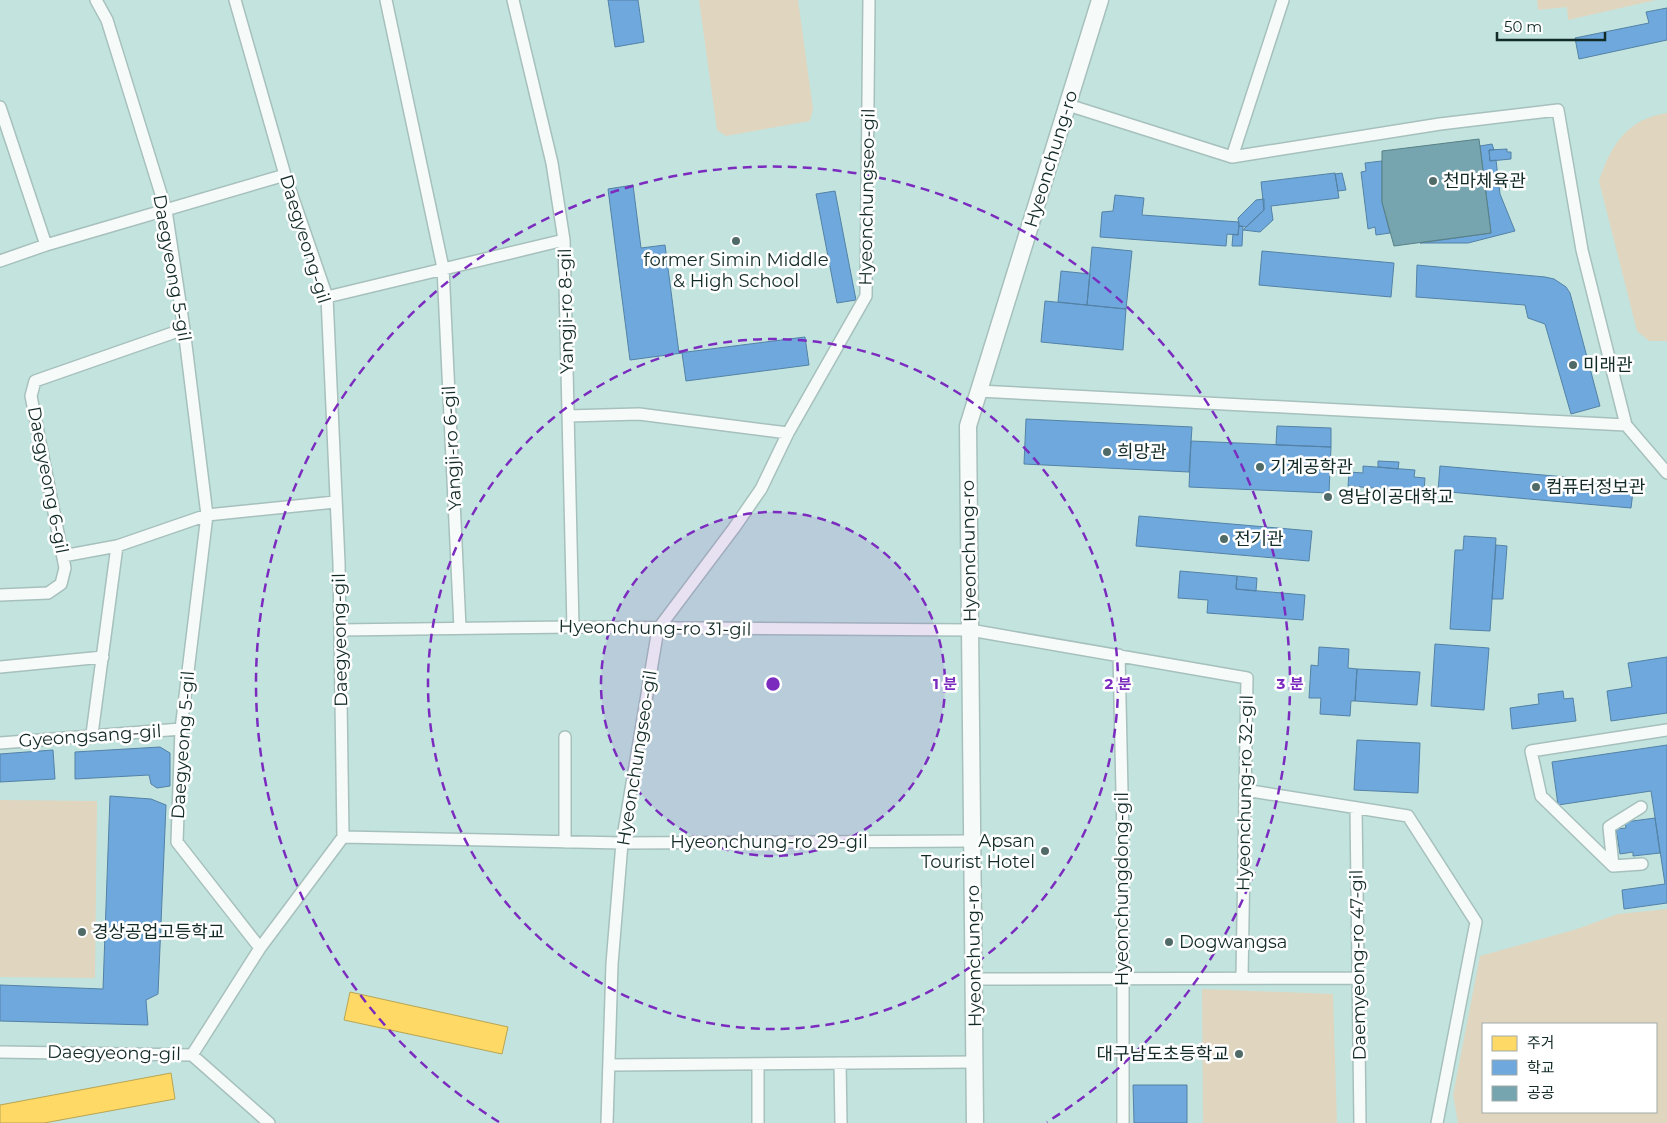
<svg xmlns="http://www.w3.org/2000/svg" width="1667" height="1123" viewBox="0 0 1667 1123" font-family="Montserrat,'Noto Sans KR',sans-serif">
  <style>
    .green { fill: #e0d6bf; fill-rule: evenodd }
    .homes { fill: #ffd966; stroke: #b8a553 }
    .schools { fill: #6fa8dc; stroke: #5382a6 }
    .public { fill: #76a5af; stroke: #588086 }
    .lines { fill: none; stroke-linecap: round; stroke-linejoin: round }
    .minor-casing { stroke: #a7c0bc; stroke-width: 14 }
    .secondary-casing { stroke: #a7c0bc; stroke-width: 19 }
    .minor { stroke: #f6fbfa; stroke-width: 11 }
    .secondary { stroke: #f6fbfa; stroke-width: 16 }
    .ring { fill: none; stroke: #7b2cbf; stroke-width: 2.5; stroke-dasharray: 9 6 }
    .poi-dot { fill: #506b67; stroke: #fff; stroke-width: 2 }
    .labels { text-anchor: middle; stroke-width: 5; stroke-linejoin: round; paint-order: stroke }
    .street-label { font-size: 18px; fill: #122b27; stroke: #fff }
    .poi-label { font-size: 18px; fill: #122b27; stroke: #fff; text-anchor: start }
    .centre { fill: #7b2cbf; stroke: #fff; stroke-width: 2.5 }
    .ring-label { font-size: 15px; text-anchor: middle; font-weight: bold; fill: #7b2cbf; stroke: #fff; stroke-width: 5; stroke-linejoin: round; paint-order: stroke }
  </style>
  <rect width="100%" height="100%" fill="#c2e3de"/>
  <path class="green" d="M699 0H798L813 109 810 121 726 136 717 130Z
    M1537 0H1656L1568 20 1567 7 1538 10Z
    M1667 113V341H1649L1637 331 1599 181C1611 145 1627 119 1667 113Z
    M0 800 97 801 95 978 0 977Z
    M1667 909V1123H1458L1453 1095 1480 956 1577 929 1618 914ZM1483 1024H1656V1112H1483Z
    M1202 989 1333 994 1337 1123H1203Z"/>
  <path class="homes" d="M350 992 508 1027 502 1054 344 1020Z
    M171 1073 175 1099 44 1123H0V1105Z"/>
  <path class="schools" d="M608 0H638L644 42 615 47Z
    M1667 8V40L1579 59 1575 38 1649 23 1646 12Z
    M1492 144 1494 150H1489L1490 161 1496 160 1500 194 1515 231 1468 243H1420L1491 233 1480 146Z
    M1507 149V152H1511V159L1490 161 1489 150Z
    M1382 161V202L1390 233 1376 235 1375 227 1368 229 1361 172 1366 171 1365 163Z
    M1335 173 1339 198 1271 206 1273 220 1260 232 1243 230 1264 210 1261 182Z
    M1342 173 1346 190 1338 191 1335 174Z
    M633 185 641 248 665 245 679 353 805 337 809 365 686 381 682 353 630 360 608 189Z
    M835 191 856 300 837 303 816 194Z
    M1115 195 1144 198 1142 215 1239 222 1238 235 1227 234 1226 246 1100 237 1102 212 1113 211Z
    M1264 199V210L1246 227 1239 226 1238 218 1256 200Z
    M1239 226H1243L1242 246H1232L1233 234 1238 235Z
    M1092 247 1132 251 1126 309 1087 305Z
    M1262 251 1394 263 1391 297 1259 285Z
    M1417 265 1545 277 1554 279 1566 287 1570 293 1600 406 1571 414 1545 324 1528 318 1525 305 1416 297Z
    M1061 271 1090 274 1087 305 1058 302Z
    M1045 301 1126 309 1123 350 1041 342Z
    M1026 419 1192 427 1189 472 1024 464Z
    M1277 426 1331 428V447L1276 445Z
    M1191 441 1331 447 1329 493 1189 487Z
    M1378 461 1399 462 1398 469 1378 467Z
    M1363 466 1415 470 1414 477 1425 478 1424 492 1348 486 1349 472 1363 473Z
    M1440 466 1634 483 1631 508 1438 491Z
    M1139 516 1312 531 1309 561 1136 546Z
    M1464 536 1496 538 1490 631 1450 629 1455 550H1463Z
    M1496 545 1507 546 1503 599H1492Z
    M1180 571 1237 576 1236 589 1305 595 1303 620 1207 613 1208 600 1178 598Z
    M1237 576 1257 578 1256 591 1236 589Z
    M1435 644 1489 648 1484 710 1431 706Z
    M1319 647 1349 649 1348 668 1357 669 1355 701H1351L1350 716 1320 714 1321 698H1309L1311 665 1318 666Z
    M1667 657V713L1611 721 1607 691 1632 687 1628 663Z
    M1357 669 1420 672 1417 705 1355 701Z
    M1563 691 1564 699 1573 698 1576 721 1512 729 1510 708 1539 704 1538 694Z
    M1357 740 1420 743 1418 793 1354 790Z
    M1667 745V903L1624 909 1622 890 1665 884 1651 791 1558 805 1552 762Z
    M160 747 170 753V786L157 788 151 784 149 775 75 779V752Z
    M53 750 55 779 0 782V754Z
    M110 796 151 799 166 805 158 994 146 1000 148 1025 0 1021V985L103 989Z
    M1655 818 1660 853 1633 856V852L1620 854 1616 829 1626 828 1625 822Z
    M1133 1085H1187V1123H1134Z"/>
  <path class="public" d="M1479 139 1491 233 1394 246 1382 202V151Z"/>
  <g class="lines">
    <g class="minor-casing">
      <path id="minor" d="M96 0 107 20 166 210 184 329 207 515 181 729 177 842 260 948
        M386 0 443 268 460 628
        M513 0 552 163 564 240 573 627
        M1068 105 1232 157 1440 124 1558 110 1582 250 1626 425 1667 473
        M0 107 46 245
        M1232 157 1283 0
        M0 261 46 245 285 175
        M327 297 564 240
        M978 391 1626 425
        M568 416 639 414 788 433
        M63 556 117 546 207 515 335 502
        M0 595 48 593 61 584 65 568 31 396 35 381 184 329
        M340 630 573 627 970 630 1247 678 1242 978
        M1119 655 1123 838V1123
        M0 667 103 657
        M92 734 117 546
        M565 737V842
        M0 743 181 729
        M1245 790 1408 816 1476 922 1437 1123
        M1356 808 1360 1123
        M343 837 622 843 972 841
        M1642 864 1613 866 1541 796 1531 751 1667 730
        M1613 866 1609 827 1641 807
        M974 979 1358 978
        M0 1052 192 1055
        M192 1055 260 948 343 837 339 563 327 297 285 175 235 0
        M192 1055 269 1123
        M840 1063 841 1123
        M758 1064V1123
        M609 1065 975 1062
        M607 1123 612 964 622 843 658 629 734 528 761 489 788 433 866 296 869 0"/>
    </g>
    <g class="secondary-casing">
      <path id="secondary" d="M975 1123 968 426 1100 0"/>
    </g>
    <use href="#minor" class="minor"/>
    <use href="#secondary" class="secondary"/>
  </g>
  <circle cx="773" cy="684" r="172" fill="#7b2cbf" fill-opacity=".12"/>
  <g class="ring">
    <circle cx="773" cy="684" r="172"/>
    <circle cx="773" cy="684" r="345"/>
    <path d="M499 1122A517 517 0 1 1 1047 1122"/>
  </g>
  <g class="poi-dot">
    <circle cx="1433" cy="181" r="5"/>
    <circle cx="736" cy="241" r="5"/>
    <circle cx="1573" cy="365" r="5"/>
    <circle cx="1107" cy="452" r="5"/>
    <circle cx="1260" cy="467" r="5"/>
    <circle cx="1536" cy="487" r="5"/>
    <circle cx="1328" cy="497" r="5"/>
    <circle cx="1224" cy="539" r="5"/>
    <circle cx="1045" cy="851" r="5"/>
    <circle cx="82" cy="932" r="5"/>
    <circle cx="1169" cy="942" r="5"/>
    <circle cx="1239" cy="1054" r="5"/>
  </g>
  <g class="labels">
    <g class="street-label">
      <text transform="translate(1051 159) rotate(-73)" y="6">Hyeonchung-ro</text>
      <text transform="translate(867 197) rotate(-89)" y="6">Hyeonchungseo-gil</text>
      <text transform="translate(305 239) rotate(73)" y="6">Daegyeong-gil</text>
      <text transform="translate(172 268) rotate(80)" y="6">Daegyeong 5-gil</text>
      <text transform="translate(566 311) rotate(-91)" y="6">Yangji-ro 8-gil</text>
      <text transform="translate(452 448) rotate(-93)" y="6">Yangji-ro 6-gil</text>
      <text transform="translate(48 480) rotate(79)" y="6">Daegyeong 6-gil</text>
      <text transform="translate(969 551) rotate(-91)" y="6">Hyeonchung-ro</text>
      <text transform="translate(655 628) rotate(1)" y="6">Hyeonchung-ro 31-gil</text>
      <text transform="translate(340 640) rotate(-91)" y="6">Daegyeong-gil</text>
      <text transform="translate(90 736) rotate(-4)" y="6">Gyeongsang-gil</text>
      <text transform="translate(183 745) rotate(-86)" y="6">Daegyeong 5-gil</text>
      <text transform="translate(637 758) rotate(-81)" y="6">Hyeonchungseo-gil</text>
      <text transform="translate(1245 793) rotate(-89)" y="6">Hyeonchung-ro 32-gil</text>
      <text x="769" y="848">Hyeonchung-ro 29-gil</text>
      <text transform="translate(1122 889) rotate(-90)" y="6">Hyeonchungdong-gil</text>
      <text transform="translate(974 956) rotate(-91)" y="6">Hyeonchung-ro</text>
      <text transform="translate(1358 965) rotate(-91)" y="6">Daemyeong-ro 47-gil</text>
      <text transform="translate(114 1053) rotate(1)" y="6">Daegyeong-gil</text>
    </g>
    <g class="poi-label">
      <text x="1443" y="187">천마체육관</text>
      <text x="736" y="266" text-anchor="middle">former Simin Middle<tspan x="736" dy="21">&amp; High School</tspan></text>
      <text x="1583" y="371">미래관</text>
      <text x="1117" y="458">희망관</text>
      <text x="1270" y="473">기계공학관</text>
      <text x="1546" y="493">컴퓨터정보관</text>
      <text x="1338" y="503">영남이공대학교</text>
      <text x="1234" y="545">전기관</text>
      <text x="1035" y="847" text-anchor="end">Apsan<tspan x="1035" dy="21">Tourist Hotel</tspan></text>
      <text x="92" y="938">경상공업고등학교</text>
      <text x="1179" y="948">Dogwangsa</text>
      <text x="1229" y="1060" text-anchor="end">대구남도초등학교</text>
    </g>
  </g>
  <circle cx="773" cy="684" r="8" class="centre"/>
  <g class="ring-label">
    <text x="945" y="689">1 분</text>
    <text x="1118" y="689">2 분</text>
    <text x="1290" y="689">3 분</text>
  </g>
  <rect x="1482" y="1023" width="175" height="90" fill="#ffffff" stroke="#a0aaa9"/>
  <rect x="1492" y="1036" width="25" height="15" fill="#ffd966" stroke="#a0aaa9"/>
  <text x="1527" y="1048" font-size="15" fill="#122b27">주거</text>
  <rect x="1492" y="1060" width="25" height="15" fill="#6fa8dc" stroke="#a0aaa9"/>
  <text x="1527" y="1073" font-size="15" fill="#122b27">학교</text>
  <rect x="1492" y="1086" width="25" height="15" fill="#76a5af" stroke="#a0aaa9"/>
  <text x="1527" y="1098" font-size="15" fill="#122b27">공공</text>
  <path d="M1497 32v8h108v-8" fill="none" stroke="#122b27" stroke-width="2.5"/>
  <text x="1504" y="32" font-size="15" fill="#122b27" stroke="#ffffff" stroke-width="4" paint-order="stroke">50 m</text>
</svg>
